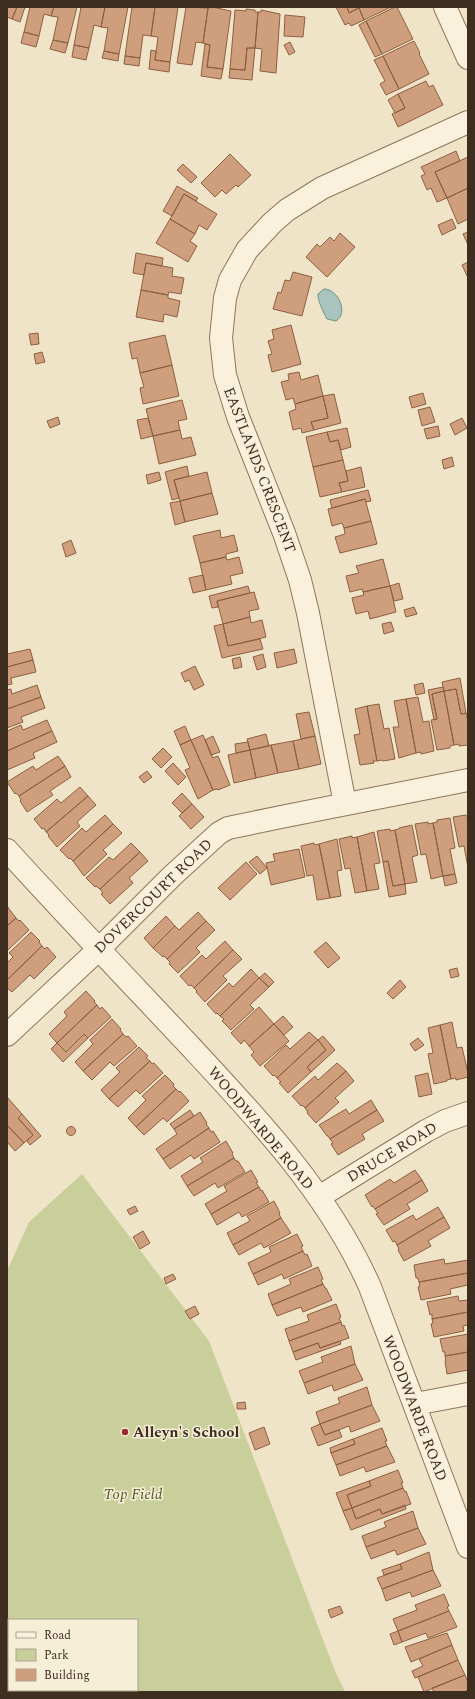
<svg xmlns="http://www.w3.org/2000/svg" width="475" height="1699" viewBox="0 0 475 1699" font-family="Spectral,serif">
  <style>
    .green { fill: #c9cf9b; fill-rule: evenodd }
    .water { fill: #a9c4bc; stroke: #6f938a }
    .building { fill: #cf9f7d; stroke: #8d5f41 }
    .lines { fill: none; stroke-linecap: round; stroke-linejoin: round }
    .street-casing { stroke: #8d765c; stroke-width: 24 }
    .street { stroke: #faf1dc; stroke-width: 22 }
    .poi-dot { fill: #9e2a2b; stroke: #f7eed8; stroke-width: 1.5 }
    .labels { text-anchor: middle; stroke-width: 3; stroke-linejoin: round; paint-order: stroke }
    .street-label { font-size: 15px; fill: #3d2e20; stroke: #f7eed8 }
    .poi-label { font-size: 15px; font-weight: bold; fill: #3d2e20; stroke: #f7eed8; text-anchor: start }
    .park-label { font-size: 15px; font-style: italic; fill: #4d5a26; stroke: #f7eed8 }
  </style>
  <rect width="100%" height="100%" fill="#f0e4c8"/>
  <path class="green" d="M82 1174 209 1341 335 1671 345 1692H7V1271L29 1222ZM9 1620H137V1690H9Z"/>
  <path class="water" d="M324 289C338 289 349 313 336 321L327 319C324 314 317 299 318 294Z"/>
  <path class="building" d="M7 7H17L12 19 7 17Z
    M17 7H25L20 22 12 19Z
    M30 7H54L51 16 44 14 39 36 24 32Z
    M54 7H77L68 43 53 40 58 17 51 16Z
    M81 7H105L101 27 94 25 89 48 74 45Z
    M105 7H128L119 54 104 51 108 28 101 27Z
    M132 7H155L151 36 143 35 140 58 125 56Z
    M155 7H178L170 62 155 60 158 37 151 36Z
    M186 7 208 8 203 43 196 42 192 65 177 63Z
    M212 7 231 11 223 69 207 67 210 45 203 43 208 8Z
    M336 7H347L349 13 359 8 364 20 351 26 349 23 345 25Z
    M347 7H391L364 20 359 8 349 13Z
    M395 7H397L413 39 382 54 366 21Z
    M246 9 255 10V12H258L255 48H247L245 70 230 69 235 10 246 11Z
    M261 10 280 14 276 73 260 71 262 49 255 48 258 12H261Z
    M285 15 305 17 303 37 284 36Z
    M366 21 382 54 375 57 359 25Z
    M24 32 39 36 36 47 21 43Z
    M53 40 68 43 65 53 50 49Z
    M414 41 420 53 419 54 429 74 399 89 383 56Z
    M290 42 295 52 289 55 284 45Z
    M205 44 210 45 207 67 223 69 221 79 201 76Z
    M74 45 89 48 86 60 72 57Z
    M247 48H255L252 80 229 78 230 69 245 70Z
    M151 50 156 51 155 60 170 62 169 72 149 69Z
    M104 51 119 54 118 61 102 58Z
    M125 56 140 58 139 66 124 64Z
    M383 56 399 89 386 95 380 84 385 81 374 60Z
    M426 81 429 87 433 85 443 105 398 127 392 114 405 108 398 94Z
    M398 94 405 108 395 113 388 100Z
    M456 151 460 161 435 172 447 198 437 202 431 188 427 190 421 176 425 174 421 167Z
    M230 154 251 175 238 187 236 185 226 194 222 190 215 197 201 183Z
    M468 157V188L447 198 435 172Z
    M183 164 197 177 191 183 177 170Z
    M177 186 198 198 196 201 184 194 172 216 163 211Z
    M468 188V219L458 224 447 198Z
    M184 194 217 214 207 230 199 225 195 234 170 219Z
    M170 219 195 234 190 241 197 246 188 262 156 243Z
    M452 219 456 228 442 235 438 225Z
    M468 232V245L463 234Z
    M340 233 355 247 327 277 306 257 317 244 320 247 330 237 334 241Z
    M136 253 163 258 162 266 146 263 144 275 133 273Z
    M468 262V278L462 265Z
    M146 263 173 268 172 276 184 278 181 294 169 292 168 295 141 290Z
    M293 272 312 277 302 316 273 309 278 292 281 293 285 280 290 281Z
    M141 290 168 295V298L180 301 177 317 164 314 163 322 136 317Z
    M291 325 301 364 272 372 268 355 272 354 268 341 274 339 272 330Z
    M38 333 39 344 31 345 29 334Z
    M165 335 172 365 140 373 137 358 132 359 129 343Z
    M42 352 45 362 36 364 34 354Z
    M172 365 179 396 143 404 140 388 144 387 140 373Z
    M299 372 301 380 318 375 323 396 295 404 293 398 286 400 281 382 289 380 288 374Z
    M423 393 426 404 412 408 409 397Z
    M334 394 341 423 314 430 311 422 328 418 323 396Z
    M323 396 328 418 311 422 314 430 302 433 301 428 293 430 289 412 296 409 295 404Z
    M182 400 187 419 178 421 180 430 153 436 146 409Z
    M430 407 435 422 422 426 418 410Z
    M58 417 60 424 50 428 47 421Z
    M148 418 153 436 141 439 137 420Z
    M462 418 467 428 455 435 450 424Z
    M438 426 440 436 427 439 424 429Z
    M347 428 351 447 341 450 338 440 330 442 327 432Z
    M180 430 182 439 191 437 196 455 159 464 153 436Z
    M327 432 330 442 338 440 343 460 313 467 306 437Z
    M452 457 454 466 444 469 442 460Z
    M343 460 348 481 339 483 342 492 320 497 313 467Z
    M187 466 189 476 174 480 179 498 172 500 165 472Z
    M361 467 365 487 342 492 339 483 348 481 346 471Z
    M159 472 161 480 148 484 146 475Z
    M207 472 212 493 180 501 174 480Z
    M368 490 371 501 366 502 365 499 332 508 330 500Z
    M212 493 218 514 185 522 180 501Z
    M365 499 371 521 344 528 342 523 332 526 328 509Z
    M180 501 185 522 175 525 170 503Z
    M371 521 377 544 340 553 335 537 345 534 344 528Z
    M220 530 221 538 234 535 238 551 226 554V557L200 563 193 536Z
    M71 540 76 553 66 557 62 544Z
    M226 557 227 560 239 557 243 573 230 576 232 584 206 590 200 563Z
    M383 559 390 586 363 592 362 589 350 592 346 576 359 573 356 566Z
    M203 575 206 590 193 593 189 578Z
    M399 583 403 599 394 601 390 586Z
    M248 586 250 593 217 601 218 607 212 608 209 596Z
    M390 586 396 612 370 619 368 611 356 614 352 598 364 595 363 592Z
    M254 592 259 609 249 611 250 617 223 624 217 601Z
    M414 607 417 614 406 617 404 610Z
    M250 617 251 623 262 620 266 637 228 646 223 624Z
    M391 622 394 631 384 634 382 624Z
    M223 624 228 646 260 639 263 649 222 658 214 626Z
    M30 649 33 660 7 667V654Z
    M294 649 297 663 277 668 274 653Z
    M263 654 266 667 257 670 253 657Z
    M240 657 242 667 234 669 232 659Z
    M33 660 36 672 11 678 12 684 7 685V667Z
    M195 666 204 685 194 690 189 680 185 682 181 673Z
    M460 678 466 713 461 714 456 689 444 691 442 682Z
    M423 683 425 693 416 695 414 685Z
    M37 685 41 697 7 709V690L11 689 12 694Z
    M443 687 444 691 432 694 437 719 434 720 428 690Z
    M456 689 461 714 466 713 468 721V745L459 746V744L454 745 444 691Z
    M444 691 454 745 450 746V748L437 750 431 720 437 719 432 694Z
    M41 697 45 708 21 717 23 722 7 728V709Z
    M418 697 423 722 429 721 434 751 421 754V752L416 753 406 699Z
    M406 699 416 753 399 758 393 727H399L394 701Z
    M379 704 384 729 389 728 395 759 383 761 382 760 377 761 367 706Z
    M367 706 377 761H373L374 763 360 765 354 735 360 734 355 709Z
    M309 712 315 736 301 739 296 714Z
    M47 720 52 731 7 751V731L21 725 23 730Z
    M185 726 191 740 180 745 174 731Z
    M52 731 57 742 33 753 35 758 7 770V751Z
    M266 734 269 746 250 750 247 739Z
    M203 735 213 758 218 756 230 785 218 790 217 789 213 790 191 740Z
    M213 736 220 752 211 755 205 740Z
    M315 736 321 764 299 769 293 741Z
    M191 740 213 790 198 799 185 770 190 768 180 745Z
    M293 741 299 769 278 773 271 745Z
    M248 742 250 750 236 753 235 744Z
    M271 745 278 773 256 778 250 750Z
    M163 748 172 757 161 768 152 759Z
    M250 750 256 778 234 783 228 755Z
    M58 756 65 766 19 796 16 793 15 794 7 782 33 766 36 770Z
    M173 763 186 777 178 785 165 771Z
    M65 766 71 777 50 791 53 795 27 812 20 801 21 800 19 796Z
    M147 771 152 777 144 783 139 777Z
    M80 787 88 796 46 832 44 828 42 829 34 819 57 799 61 803Z
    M182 793 192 804 182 813 172 803Z
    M88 796 96 805 77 822 80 826 57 847 48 836 49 835 46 832Z
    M192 804 204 817 191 829 179 816Z
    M105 815 113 824 73 861 70 858 69 859 60 850 82 828 86 832Z
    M466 815V816H468V868L464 846 459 847 453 817Z
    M450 818 455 848 450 849 455 874 443 876 433 823 437 822V820Z
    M428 822V824L433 823 443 876 431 879 426 854 421 855 415 824Z
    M113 824 122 833 103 850 107 854 84 876 73 861Z
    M412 825 418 855 412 857 417 882 405 884 395 830 399 829V828Z
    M390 829V831L395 830 405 884 393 886 388 861 383 862 377 831Z
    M374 832 380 863 374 864 379 889 367 891 357 837Z
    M352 836V838L357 837 367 891 355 893 350 868 345 869 339 839Z
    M337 839 342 870 337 871 341 896 330 898 319 844Z
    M131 843 140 852 100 889 96 886 95 887 86 878 109 857 113 860Z
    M314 843 315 845 319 844 330 898 317 900 313 875 307 876 301 846Z
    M299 849 305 877 271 885 266 863 275 861 273 854Z
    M140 852 148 861 129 878 133 883 110 904 101 894 103 893 100 889Z
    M257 856 267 868 260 874 249 862Z
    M388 861 393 886 405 884 406 894 389 897 383 862Z
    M246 862 257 874 230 900 218 888Z
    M455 874 457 883 445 886 443 876Z
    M7 906 16 918 7 926Z
    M198 912 206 921 167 959 164 956 163 957 153 948 175 926 179 930Z
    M166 916 175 926 153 948 144 938Z
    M16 918 19 921 20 920 29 930 7 951V926Z
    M206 921 215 930 196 948 200 952 178 973 169 964 170 962 167 959Z
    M31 932 40 941 39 942 42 946 7 980V963L13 957 9 953Z
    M225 941 233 950 194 988 191 985 189 986 180 976 202 955 206 959Z
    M326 942 340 958 328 968 314 952Z
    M42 946 45 949 47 947 56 957 34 979 30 975 12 992 7 988V980Z
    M233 950 242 959 223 976 227 980 205 1002 196 992 197 991 194 988Z
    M457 968 459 976 451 978 449 970Z
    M251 969 259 978 220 1016 217 1013 216 1014 207 1004 229 983 233 987Z
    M265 973 274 982 269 987 259 978Z
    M259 978 269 987 250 1005 254 1009 231 1030 222 1021 224 1019 220 1016Z
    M400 980 406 987 393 999 387 993Z
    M86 991 95 1001 94 1002 97 1005 57 1043 49 1034 67 1016 64 1012Z
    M97 1005 100 1009 102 1007 111 1017 88 1038 84 1034 66 1052 57 1043Z
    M259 1007 274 1024 249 1046 244 1040 241 1044 231 1033Z
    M283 1016 293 1027 284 1035 274 1024Z
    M112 1019 121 1029 120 1030 123 1034 83 1071 75 1062 93 1044 90 1040Z
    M452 1022 457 1048 462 1047 468 1073V1077L456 1080V1078L451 1079 440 1025Z
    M274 1024 289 1041 260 1066 251 1055 254 1052 249 1046Z
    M440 1025 451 1079 447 1080V1081L434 1084 428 1054 433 1053 428 1028Z
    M309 1032 318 1040 277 1078 274 1075 273 1076 264 1066 286 1045 290 1049Z
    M84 1034 88 1038 63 1062 51 1049 57 1043 66 1052Z
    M123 1034 126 1037 128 1036 137 1046 114 1066 110 1062 92 1080 83 1071Z
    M323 1036 335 1050 311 1072 307 1067 326 1050 318 1040Z
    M418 1038 424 1045 415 1051 410 1044Z
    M318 1040 326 1050 307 1067 311 1072 288 1093 279 1083 281 1082 277 1078Z
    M139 1047 148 1056 146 1058 150 1061 109 1099 101 1090 120 1072 116 1068Z
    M150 1061 152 1064 154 1063 163 1073 140 1094 136 1090 118 1107 109 1099Z
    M337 1063 346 1071 305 1108 302 1105 301 1106 292 1096 315 1076 318 1080Z
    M346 1071 354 1081 335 1098 339 1102 316 1123 307 1113 308 1112 305 1108Z
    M428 1073 432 1094 419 1097 415 1076Z
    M165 1075 174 1084 173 1086 176 1089 136 1127 128 1118 146 1100 142 1096Z
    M176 1089 179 1092 180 1091 189 1101 167 1122 163 1118 144 1135 136 1127Z
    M7 1097 22 1114 18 1118 33 1135 24 1143 7 1125Z
    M371 1100 377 1110 330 1139 328 1136H327L319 1125 346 1109 349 1114Z
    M190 1110 194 1116 174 1129 170 1124Z
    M377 1110 384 1121 362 1134 365 1139 338 1155 331 1144 333 1143 330 1139Z
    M200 1112 207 1123 206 1124 209 1128 163 1159 156 1149 177 1134 174 1129Z
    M22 1114 41 1136 30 1145 27 1141 33 1135 18 1118Z
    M7 1125 24 1143 15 1151 7 1142Z
    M66.5 1131a4.5 4.5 0 1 1 9 0a4.5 4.5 0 1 1-9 0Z
    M209 1128 211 1132 213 1131 220 1142 194 1159 191 1155 170 1169 163 1159Z
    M226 1141 233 1153 232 1154 234 1158 187 1186 181 1176 203 1162 200 1158Z
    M234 1158 236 1161H238L245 1172 218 1188 215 1183 194 1196 187 1186Z
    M251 1170 258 1182 256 1183 259 1187 211 1214 205 1204 227 1191 224 1186Z
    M415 1170 422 1180 375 1209 373 1206 372 1207 365 1195 390 1179 394 1183Z
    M422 1180 428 1191 407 1204 410 1209 384 1225 376 1214 378 1213 375 1209Z
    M259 1187 261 1191 262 1190 269 1202 242 1217 239 1212 217 1225 211 1214Z
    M274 1201 280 1213 279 1214 281 1218 233 1245 227 1233 250 1221 247 1216Z
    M135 1206 138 1211 130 1215 127 1210Z
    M438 1207 444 1217 397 1245 395 1241 393 1242 386 1230 413 1215 416 1220Z
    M444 1217 450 1228 428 1241 431 1246 404 1261 398 1250 399 1249 397 1245Z
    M281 1218 291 1233 264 1248 261 1243 239 1255 233 1245Z
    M143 1231 150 1243 140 1249 133 1237Z
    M297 1234 303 1246 301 1247 303 1251 253 1274 248 1263 271 1252 269 1247Z
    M303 1251 305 1255 307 1254 312 1266 284 1279 282 1274 258 1285 253 1274Z
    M444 1259 445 1264 468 1260V1273L419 1282 418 1278H416L414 1265Z
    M318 1267 323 1279 321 1280 323 1284 272 1305 268 1294 291 1284 289 1279Z
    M468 1273V1285L450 1289 451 1294 421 1300 418 1287 420 1286 419 1282Z
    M173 1274 176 1279 166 1284 164 1278Z
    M323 1284 325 1288H326L332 1300 303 1312 301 1307 277 1316 272 1305Z
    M458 1296 459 1301 468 1300V1312L432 1319V1314L430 1315 427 1302Z
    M336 1304 341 1317 339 1318 341 1322 289 1341 285 1329 309 1321 307 1315Z
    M195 1306 199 1314 190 1319 185 1311Z
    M468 1312V1325L463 1326 464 1331 434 1337 431 1324 433 1323 432 1319Z
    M341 1322 342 1326 344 1325 349 1338 320 1348 318 1343 293 1352 289 1341Z
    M468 1334V1352L445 1356V1352H443L440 1339Z
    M340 1341 341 1344 296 1360 293 1352 318 1343 320 1348Z
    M351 1346 355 1364 304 1383 299 1371 323 1362 321 1357Z
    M468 1352V1370L447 1374 445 1361H446L445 1356Z
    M355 1364 363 1380 334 1391 332 1385 308 1394 304 1383Z
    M367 1387 372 1405 320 1424 316 1412 340 1403 338 1398Z
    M245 1402 246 1409H237V1403Z
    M372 1405 380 1421 351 1432 349 1426 325 1435 320 1424Z
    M320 1424 325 1435 339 1430 342 1437 318 1446 311 1428Z
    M264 1427 270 1444 255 1450 249 1433Z
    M382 1428 387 1441H385L387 1446 336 1465 331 1453 355 1444 353 1439Z
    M353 1439 355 1444 331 1453 330 1448Z
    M387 1446 395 1462 366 1472 364 1467 340 1476 336 1465Z
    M398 1470 403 1483H401L403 1488 352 1508 347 1495 371 1486 369 1481Z
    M369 1481 371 1486 347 1495 352 1508 343 1511 336 1493Z
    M403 1488 405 1492 406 1491 411 1504 382 1514 380 1509 356 1519 352 1508Z
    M405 1505 406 1509 351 1530 343 1511 352 1508 356 1519 380 1509 382 1514Z
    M413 1511 418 1528 366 1547 362 1536 386 1527 384 1522Z
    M418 1528 426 1544 397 1555 395 1550 371 1559 366 1547Z
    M429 1552 433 1570 382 1589 377 1578 402 1569 400 1564Z
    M400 1564 402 1569 384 1575 382 1570Z
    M433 1570 441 1586 412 1597 410 1592 386 1601 382 1589Z
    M444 1594 449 1606 447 1607 449 1611 398 1631 393 1619 417 1610 415 1605Z
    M340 1606 343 1613 331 1618 328 1610Z
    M449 1611 457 1627 428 1638 426 1633 402 1642 398 1631Z
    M398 1631 402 1642 394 1645 390 1634Z
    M447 1633 452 1645 411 1662 405 1647Z
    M452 1645 458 1660 415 1678 412 1671 423 1666 419 1659Z
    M458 1660 465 1675 424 1692 418 1677Z
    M465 1675 468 1682V1690L464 1692H434L432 1688Z"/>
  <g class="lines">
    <g class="street-casing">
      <path id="street" d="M445 7 468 58
        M345 804 308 613 300 580 284 533 238 417 225 375 221 338 225 298 230 280 247 250 272 223 287 210 322 188 468 122
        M7 850C67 916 129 981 190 1046 259 1120 329 1194 370 1287L468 1547
        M7 1035 99 949 172 876 219 833 228 828 286 816 468 780
        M319 1197 426 1131 445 1121 468 1113
        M415 1404 468 1394"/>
    </g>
    <use href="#street" class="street"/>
  </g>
  <circle class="poi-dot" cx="125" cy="1432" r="4"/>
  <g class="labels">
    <g class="street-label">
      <text transform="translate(260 470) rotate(69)" y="5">EASTLANDS CRESCENT</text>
      <text transform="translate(153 896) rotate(-44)" y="5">DOVERCOURT ROAD</text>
      <text transform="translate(261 1128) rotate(50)" y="5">WOODWARDE ROAD</text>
      <text transform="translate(392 1152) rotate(-31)" y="5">DRUCE ROAD</text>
      <text transform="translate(415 1408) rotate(69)" y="5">WOODWARDE ROAD</text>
    </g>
    <g class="poi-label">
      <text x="133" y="1437">Alleyn's School</text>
    </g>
    <g class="park-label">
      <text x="133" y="1499">Top Field</text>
    </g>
  </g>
  <rect width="475" height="1699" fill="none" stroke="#3d2e20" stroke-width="16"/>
  <rect x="8" y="1619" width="130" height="72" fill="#f7eed8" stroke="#ada18e"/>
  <rect x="16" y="1632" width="20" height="6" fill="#faf1dc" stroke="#ada18e"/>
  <text x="44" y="1639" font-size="12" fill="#3d2e20">Road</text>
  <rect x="16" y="1649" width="20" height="12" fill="#c9cf9b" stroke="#ada18e"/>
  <text x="44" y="1659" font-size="12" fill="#3d2e20">Park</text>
  <rect x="16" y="1669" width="20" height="12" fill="#cf9f7d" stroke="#ada18e"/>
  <text x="44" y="1679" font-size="12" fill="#3d2e20">Building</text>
</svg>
